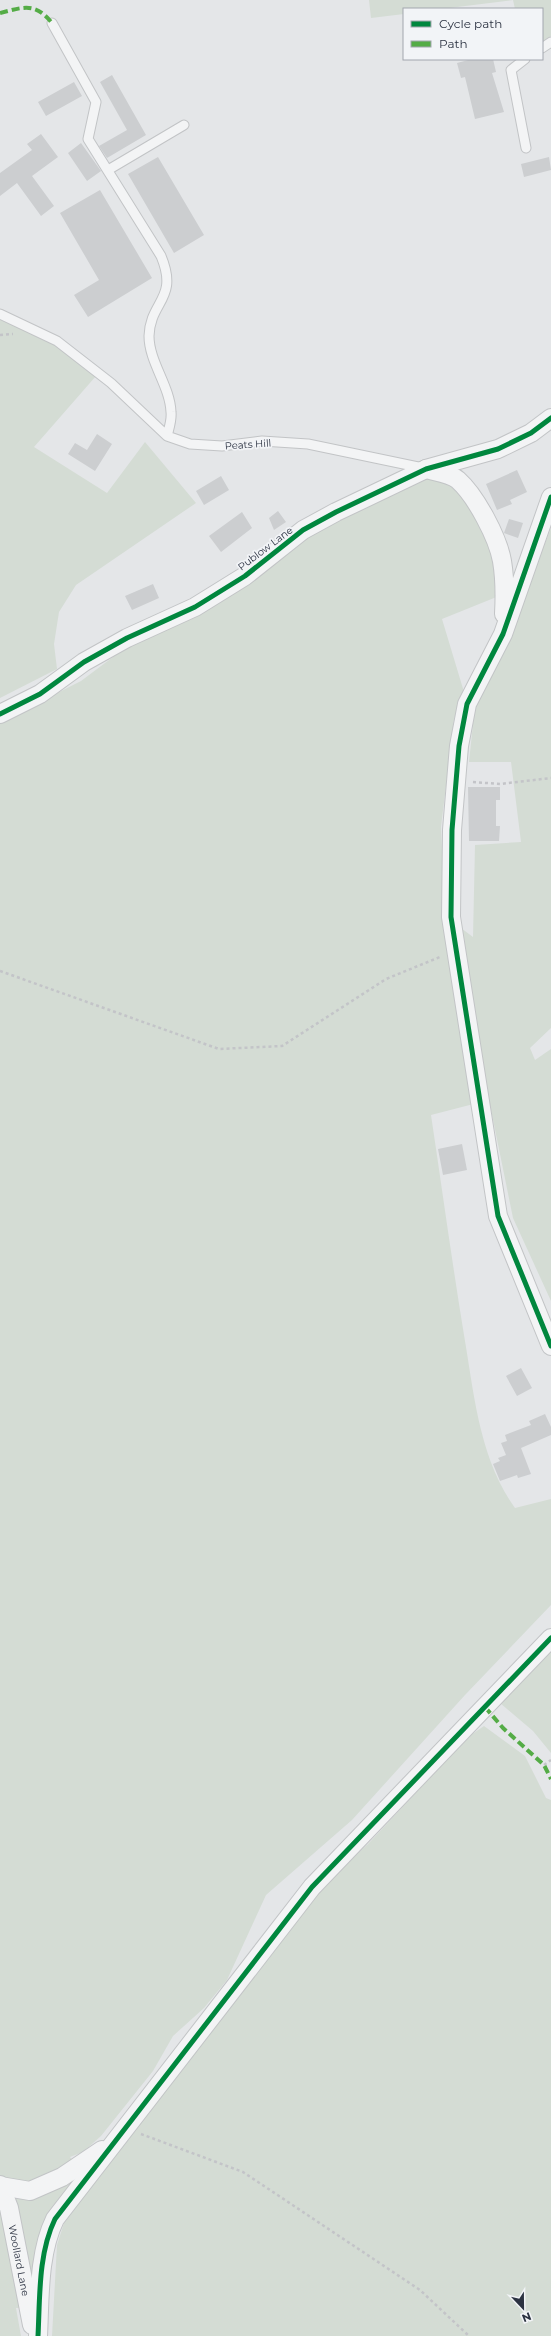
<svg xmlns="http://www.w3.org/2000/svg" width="551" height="2336" viewBox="0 0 551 2336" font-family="Montserrat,sans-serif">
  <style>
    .green { fill: #d4dcd4 }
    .building { fill: #ccced0 }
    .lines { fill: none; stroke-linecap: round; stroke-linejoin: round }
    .service-casing { stroke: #c2c4c6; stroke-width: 11 }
    .minor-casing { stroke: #c2c4c6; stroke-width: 20 }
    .path { stroke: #c3c4c8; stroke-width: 2.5; stroke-dasharray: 3 3; stroke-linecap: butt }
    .service { stroke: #f3f4f5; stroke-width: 9 }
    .minor { stroke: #f3f4f5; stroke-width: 18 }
    .quiet { stroke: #54ac46; stroke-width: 4; stroke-dasharray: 8 4; stroke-linecap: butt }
    .cycleway-casing { stroke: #f2f4f7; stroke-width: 8 }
    .cycleway { stroke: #00873e; stroke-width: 5 }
    .labels { text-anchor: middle; stroke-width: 3.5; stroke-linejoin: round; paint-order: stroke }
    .street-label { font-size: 10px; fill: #2b3241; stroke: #f2f4f7 }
  </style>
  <rect width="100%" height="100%" fill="#e4e6e8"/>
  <path class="green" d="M369 0H551V36L542 42V9H515L513 0 441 9H404V14L371 18Z
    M0 319 58 347 96 376 34 447 107 493 145 442 196 503 76 585 59 612 54 644 57 669 0 698Z
    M429 478 453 484 476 511 492 545 499 596 442 619 464 692 454 719 441 827 445 916 473 937 475 845 521 842 511 762H469L475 705 505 646 551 528V1028L530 1048 535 1060 551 1049V1301L513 1218 489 1100 431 1115C442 1188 452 1262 464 1335 474 1393 479 1458 515 1508L551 1499V1605L465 1695 352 1820 266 1895 227 1980 204 2008 173 2036 153 2071 101 2136 83 2152 70 2157 82 2173 47 2216 34 2307 16 2308 21 2336H0V722L81 681 133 642 308 536 402 488Z
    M551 1649V1753L533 1731 500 1703Z
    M484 1726 525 1756 546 1798 551 1800V2336H52L57 2245 65 2220 75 2206 314 1892 368 1844 468 1737Z"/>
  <path class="building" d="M472 59H493L496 72 492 73 504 112 475 119 465 77 461 78 457 63Z
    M112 75 146 135 107 158 99 146 127 130 100 82Z
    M74 82 82 96 46 116 38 102Z
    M41 134 58 157 32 176 54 206 41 216 17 183 0 196V173L32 150 27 144Z
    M81 143 101 171 87 181 68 153Z
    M158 157 204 235 174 253 128 174Z
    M549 157 551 170 524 177 521 164Z
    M100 190 152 278 88 317 74 295 99 280 60 213Z
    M97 434 112 444 95 471 68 454 75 443 87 450Z
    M517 470 527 492 510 500 512 504 497 510 486 484Z
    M221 476 229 490 204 505 196 491Z
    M278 511 286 522 274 530 269 518Z
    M242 512 252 528 221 552 209 536Z
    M509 519 523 523 518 538 504 533Z
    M153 584 159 598 132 610 125 596Z
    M468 787H500V800H496V826H500L499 841H469Z
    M462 1144 467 1170 443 1175 438 1149Z
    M521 1368 532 1388 517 1396 506 1376Z
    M545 1414 551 1427V1435L521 1448 531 1474 518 1478 517 1475 500 1481 493 1464 500 1461 498 1458 506 1455 501 1443 507 1441 505 1435 531 1425 529 1421Z"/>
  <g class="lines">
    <g class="service-casing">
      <path id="service" d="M52 23 96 102 88 139 161 256C179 299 150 301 149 336 149 362 170 386 171 412 172 420 169 428 167 436
        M542 48 551 42
        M525 59 511 70 526 148
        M108 170 184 125
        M0 314 57 341 111 383 167 436 190 444 222 446 262 441 308 444 423 468"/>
    </g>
    <g class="minor-casing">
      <g id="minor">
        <path d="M426 469C436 472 451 474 458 480 476 496 498 538 502 561 505 579 505 596 504 614"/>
        <path d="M551 497 503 634 467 704 459 746 452 830 451 917 498 1216 551 1346"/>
        <path d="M0 714 40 694 84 662 127 638 195 607 245 576 303 530 336 512 426 469 498 449 531 433 551 418"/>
        <path id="s1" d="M0 2185 9 2208 32 2325"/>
        <path d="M0 2186 30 2191 62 2177 102 2150"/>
        <path d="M38 2336C40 2298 38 2254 55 2219L312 1887 551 1638"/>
      </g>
    </g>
    <path class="path" d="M0 335 13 334
      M473 782 500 784 551 778
      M0 971 219 1049 282 1046 386 979 440 957
      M544 1765 551 1760
      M141 2134 243 2172 420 2290 469 2336"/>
    <use href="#service" class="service"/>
    <use href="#minor" class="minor"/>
    <path class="quiet" d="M0 13C24 7 35 2 52 23
      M485 1707 503 1728 544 1765 551 1779"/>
    <g class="cycleway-casing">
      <path id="cycleway" d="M551 497 503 634 467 704 459 746 452 830 451 917 498 1216 551 1346
        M0 714 40 694 84 662 127 638 195 607 245 576 303 530 336 512 426 469 498 449 531 433 551 418
        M38 2336C40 2298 38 2254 55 2219L312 1887 551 1638"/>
    </g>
    <use href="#cycleway" class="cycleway"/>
  </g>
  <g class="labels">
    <g class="street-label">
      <text transform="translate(248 444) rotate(-4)" y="4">Peats Hill</text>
      <text transform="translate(265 548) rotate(-37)" y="4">Publow Lane</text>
      <text dy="4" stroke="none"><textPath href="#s1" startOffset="78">Woollard Lane</textPath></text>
    </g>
  </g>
  <rect x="403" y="8" width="140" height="52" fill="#f2f4f7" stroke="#a2a6ae"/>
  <rect x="411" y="21" width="20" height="6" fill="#00873e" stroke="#a2a6ae"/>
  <text x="439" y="28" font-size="12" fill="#2b3241">Cycle path</text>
  <rect x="411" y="41" width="20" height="6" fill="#54ac46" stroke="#a2a6ae"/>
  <text x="439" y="48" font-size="12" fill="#2b3241">Path</text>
  <g transform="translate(523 2308) rotate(158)" stroke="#f2f4f7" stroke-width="3" paint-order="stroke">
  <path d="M0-3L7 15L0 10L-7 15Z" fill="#2b3241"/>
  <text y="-6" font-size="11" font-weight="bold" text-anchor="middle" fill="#2b3241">N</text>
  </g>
</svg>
